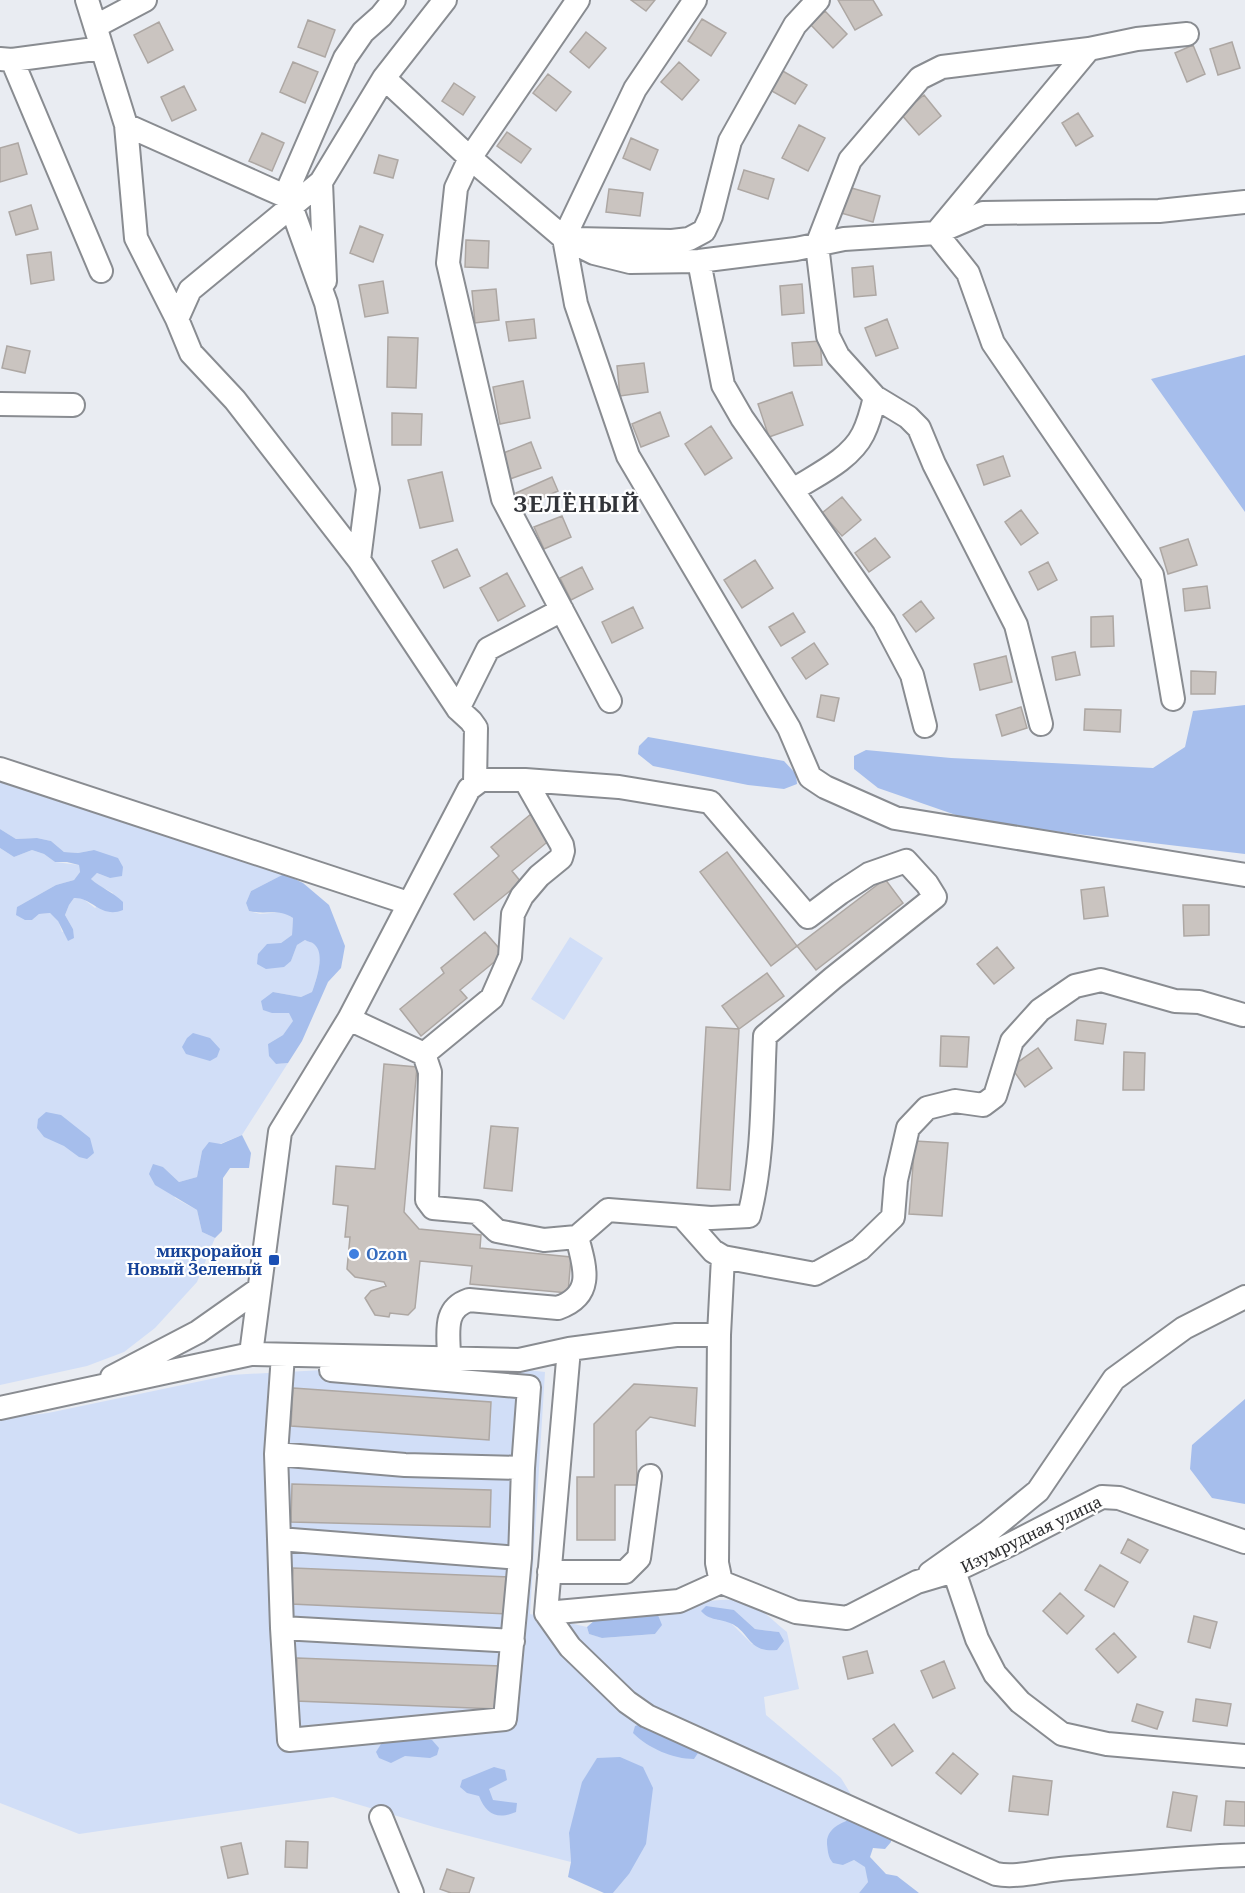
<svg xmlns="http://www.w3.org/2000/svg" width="1245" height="1893" viewBox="0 0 1245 1893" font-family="'Noto Serif',serif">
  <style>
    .green { fill: #d1def7; fill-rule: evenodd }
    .forest { fill: #a6beec }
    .building { fill: #cac4c0; stroke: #ada7a3; stroke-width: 1.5 }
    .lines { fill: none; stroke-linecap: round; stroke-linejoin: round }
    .minor-casing { stroke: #898c91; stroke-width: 26 }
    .minor { stroke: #fff; stroke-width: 22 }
    .shop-dot { fill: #3f7fe0; stroke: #fff; stroke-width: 2 }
    .transit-dot { fill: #1a4fb4; stroke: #fff; stroke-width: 2 }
    .labels { text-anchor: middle; stroke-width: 4.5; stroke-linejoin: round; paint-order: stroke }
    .transit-label { font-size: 16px; font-weight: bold; fill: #164399; stroke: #fff; text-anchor: end }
    .shop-label { font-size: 16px; font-weight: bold; fill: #366cbe; stroke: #fff; text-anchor: start }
    .street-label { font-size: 16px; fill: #2c2d2f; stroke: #fff }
    .district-label { font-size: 22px; font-weight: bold; letter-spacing: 1.5px; fill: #323439; stroke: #fff }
  </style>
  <rect width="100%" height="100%" fill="#e9ecf2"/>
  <path class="green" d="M0 781 284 874 251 891 246 903 249 911 260 914 284 912 293 918 292 935 281 943 291 961 297 945 305 940C308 942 312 942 315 944 326 954 316 980 312 992L301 997 273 992 272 1013H290L294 1021 283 1035 268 1044 276 1064 288 1063 242 1135 202 1151 197 1177 179 1182 163 1167 175 1198 197 1210 202 1232 215 1238 197 1282 155 1328 124 1352 87 1366 0 1385V848L14 857 32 850 44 854 55 862 79 865 80 872 74 880 56 885 17 907 32 920 39 914 50 913 58 920 62 932 73 929 65 915 69 905 74 898H82L95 908 113 893 98 885 91 879 97 873 110 878 94 850 78 853 64 852 51 841 37 838 16 839 0 829Z
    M570 937 603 958 564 1020 531 999Z
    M477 1364 545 1372 530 1614 587 1627 589 1634 603 1638 655 1634 661 1625 658 1615C687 1607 724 1591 754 1606 765 1612 777 1624 787 1632L799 1689 764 1697 766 1715 841 1778 863 1814 843 1865 854 1860 866 1867 868 1882 859 1893H613L629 1874 569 1833 571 1862 434 1827 333 1797 79 1834 0 1803V1419L48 1413 230 1375 323 1370 462 1373 468 1366ZM734 1610 755 1629 779 1632 752 1644 732 1624Z"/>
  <path class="forest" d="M1245 355V512L1151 379Z
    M1245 705V854L976 822 878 788 854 769V756L866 750 951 758 1153 768 1185 747 1193 711Z
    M648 737 784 761 796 774 797 784 784 789 748 785 653 766 638 754 639 746Z
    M0 829 16 839 37 838 51 841 64 852 78 853 94 850 118 858 123 867 122 876 110 878 97 873 91 879C101 888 113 892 123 902V910C101 919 92 897 74 898L69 905 65 915 73 929 74 938 68 941 58 921 50 913 39 914 32 920H25L16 915 17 907 56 885 74 880 80 872 79 865 67 862H55L44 854 32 850 14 857 0 848Z
    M284 874 303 883 329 905 345 946 341 968 328 982 302 1041 288 1063 276 1064 269 1056 268 1044 283 1035 293 1021 289 1013H272L263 1010 261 1001 273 992 301 997 312 992C316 980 326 954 314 944 312 942 308 942 305 940L297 945 291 961 284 967 266 969 257 964 258 954 267 944 281 943 292 935 293 918C278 908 267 915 249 911L246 903 251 891Z
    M193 1033 210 1038 220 1049 217 1057 210 1061 186 1054 182 1047 187 1038Z
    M46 1112 61 1115 90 1138 94 1153 87 1159 79 1157 64 1146 44 1137 37 1128 38 1119Z
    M242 1135 251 1153 249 1168H230L223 1178 222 1231 215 1238 202 1232 197 1210 155 1185 149 1174 153 1164 163 1167 179 1182 197 1177 202 1151 209 1142 221 1144Z
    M1245 1399V1504L1212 1498 1190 1469 1192 1445Z
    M706 1606 734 1610 755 1629 779 1632 784 1641 777 1650C747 1653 750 1631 730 1623 718 1618 710 1621 701 1611Z
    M635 1613 658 1615 662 1625 655 1634 602 1638 589 1634 587 1627 596 1619Z
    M644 1723 696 1746 698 1753 694 1759C673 1759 648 1748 633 1733L635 1726Z
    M386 1739 432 1740 439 1748 437 1755 430 1758 405 1756 391 1763 379 1758 376 1752 381 1744Z
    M620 1757 643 1767 653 1788 646 1844 629 1874 613 1893H604L568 1877 571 1862 569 1833 582 1782 597 1758Z
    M494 1767 505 1770 507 1780 489 1789 493 1800 517 1803 516 1812C497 1820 486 1814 479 1796L467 1793 460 1787 462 1780Z
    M863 1814 891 1832V1842L885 1849 873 1848 870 1857 886 1874 897 1876 919 1893H859L868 1882 865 1867 854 1860 843 1865 833 1863C828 1857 828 1852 827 1844 826 1825 848 1821 863 1814Z"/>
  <path class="building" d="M631 0H655L646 11Z
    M838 0H873L882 15 855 30Z
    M825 11 847 34 833 48 811 25Z
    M702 19 726 33 711 56 688 41Z
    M308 20 335 30 325 57 298 47Z
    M159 22 173 50 148 63 134 35Z
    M586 32 606 48 589 68 570 52Z
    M1232 42 1240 68 1218 75 1210 49Z
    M1193 45 1205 74 1187 82 1175 53Z
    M293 62 318 72 305 103 280 92Z
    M679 62 699 80 682 100 661 82Z
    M781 70 807 85 795 104 770 90Z
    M548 74 571 92 556 111 533 93Z
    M454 83 475 97 463 115 442 101Z
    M184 86 196 110 172 121 161 97Z
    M924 95 941 116 919 135 901 114Z
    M1078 113 1093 136 1076 146 1062 123Z
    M799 125 825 138 808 171 782 158Z
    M507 132 531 149 521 163 497 146Z
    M262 133 284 143 272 171 249 161Z
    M631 138 658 150 650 170 623 158Z
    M18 143 27 174 0 182V148Z
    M379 155 398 160 393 178 374 173Z
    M744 170 774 179 768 199 738 189Z
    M848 187 880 196 873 222 841 213Z
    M609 189 643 193 640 216 606 212Z
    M31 205 38 229 16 235 9 212Z
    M360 226 383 235 373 262 350 253Z
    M466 240 489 241 488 268 465 267Z
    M51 252 54 280 31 284 27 255Z
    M873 266 876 295 854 297 852 268Z
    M383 281 388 313 365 317 359 285Z
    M802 284 804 313 782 315 780 286Z
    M496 289 499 320 475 323 472 291Z
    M534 319 536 338 509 341 506 322Z
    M887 319 898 348 876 356 865 328Z
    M388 337 418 338 416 388 387 387Z
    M820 341 822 365 794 366 792 343Z
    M7 346 30 351 25 373 2 368Z
    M644 363 648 392 620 396 617 366Z
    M523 381 530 418 500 424 493 387Z
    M792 392 803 425 769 437 758 404Z
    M660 412 669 436 641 447 632 424Z
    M392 413 422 414 421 445H392Z
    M711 426 732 458 705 475 685 444Z
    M531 442 541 468 510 479 501 454Z
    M1003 456 1010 476 984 485 977 465Z
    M442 472 453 521 420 528 408 480Z
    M552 477 558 491 521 507 516 493Z
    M842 497 861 520 842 536 822 513Z
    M1021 510 1038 533 1021 545 1005 522Z
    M562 516 571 537 544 549 534 527Z
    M875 538 890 557 869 572 855 553Z
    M1188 539 1197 565 1168 574 1160 548Z
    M457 549 470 576 444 588 432 561Z
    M755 560 773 588 742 608 724 580Z
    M1048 562 1057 580 1038 590 1029 572Z
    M582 567 593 589 571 600 560 578Z
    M507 573 525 606 498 621 480 588Z
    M1207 586 1210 608 1185 611 1183 589Z
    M921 601 934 618 916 632 903 615Z
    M633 607 643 628 612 643 602 622Z
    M793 613 805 632 781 646 769 627Z
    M1113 616 1114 646 1091 647V617Z
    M814 643 828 664 806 679 792 658Z
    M1075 652 1080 675 1056 680 1052 657Z
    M1006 656 1012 682 980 690 974 664Z
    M1191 671 1216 672 1215 694H1191Z
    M821 695 839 698 834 721 817 717Z
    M1021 707 1027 728 1002 736 996 715Z
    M1085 709 1121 710 1120 732 1084 730Z
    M531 814 551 839 512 871 521 882 474 920 454 894 499 856 491 847Z
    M727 852 797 946 771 966 700 872Z
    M885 879 903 903 816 970 797 946Z
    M1104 887 1108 916 1084 919 1081 890Z
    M1183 905H1209V935L1184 936Z
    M485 932 504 954 460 990 467 998 421 1036 400 1009 444 973 441 968Z
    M997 947 1014 968 994 984 977 964Z
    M767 973 784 996 739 1029 722 1006Z
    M1077 1020 1106 1024 1103 1044 1075 1040Z
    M706 1027 739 1029 730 1190 697 1188Z
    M941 1036 969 1037 967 1067 940 1066Z
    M1038 1048 1052 1068 1025 1087 1011 1067Z
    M1124 1052 1145 1053 1144 1090H1123Z
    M384 1064 417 1067 404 1212 419 1229 481 1235 480 1248 571 1257 568 1293 470 1284 472 1266 420 1261 415 1308 408 1315 390 1313 389 1317 375 1315 365 1298 371 1291 386 1286 384 1282 355 1277 347 1269 350 1237H345L348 1206 333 1204 336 1166 375 1169Z
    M491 1126 518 1128 512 1191 484 1188Z
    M915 1141 948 1143 942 1216 909 1214Z
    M634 1384 697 1388 695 1426 650 1417 636 1431 637 1485H615V1540H577V1477H594V1424Z
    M293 1388 491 1402 489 1440 291 1426Z
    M292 1484 491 1490 490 1527 291 1522Z
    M1128 1539 1148 1550 1140 1563 1121 1553Z
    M1100 1565 1128 1582 1114 1607 1085 1590Z
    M293 1568 510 1577 508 1614 291 1604Z
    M1060 1593 1084 1616 1067 1634 1043 1611Z
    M1194 1616 1217 1622 1210 1648 1188 1642Z
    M1114 1633 1136 1657 1118 1673 1096 1649Z
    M867 1651 873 1673 848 1679 843 1657Z
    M297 1658 500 1666 498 1709 295 1701Z
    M944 1661 955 1688 933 1698 921 1671Z
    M1196 1699 1231 1704 1227 1726 1193 1721Z
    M1137 1704 1163 1712 1157 1729 1132 1721Z
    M894 1724 913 1751 892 1766 873 1739Z
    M953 1753 978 1774 961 1794 936 1773Z
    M1013 1776 1052 1781 1048 1815 1009 1811Z
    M1173 1792 1197 1796 1191 1831 1167 1827Z
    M1226 1801 1245 1802V1826L1224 1825Z
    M286 1841 308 1842 307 1868 285 1867Z
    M241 1843 248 1874 228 1878 221 1847Z
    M447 1869 474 1878 469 1893H451L440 1889Z"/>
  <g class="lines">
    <g class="minor-casing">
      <path id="minor" d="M87 0 126 125 285 196 291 206 326 303 368 489 359 560 458 709 471 721 476 728 475 783
        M578 0 470 158 564 238 594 253 630 262 699 261 796 249 844 239 936 233 1089 49 1137 39 1187 34
        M695 0 635 89 564 238 576 304 628 456 789 728 810 777 825 787 895 818 1245 875
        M96 26 145 0
        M0 59 12 60 102 48
        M12 60 101 271
        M384 78 445 0
        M126 125 136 238 177 319 191 353 235 400 359 560
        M285 196 345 58 363 32 381 16 394 0
        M575 239 672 241 689 239 704 231 711 216 730 141 795 25 818 0
        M699 261 723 385 742 418 884 622 912 675 925 726
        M325 281 321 182 384 78 470 158 456 188 448 263 503 499 610 701
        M177 319 190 290 321 182
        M0 404 73 405
        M793 490C816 475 850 460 863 434 869 422 872 410 875 397
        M1173 699 1152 575 993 343 968 273 936 233 983 213 1159 211 1245 202
        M458 709 488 649 562 610
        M1041 724 1016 625 934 464 919 428 908 417 875 397 838 356 828 336 817 245 850 160 920 78 942 67 1089 49
        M0 769 408 903
        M424 1054 492 998 510 957 513 914 522 896 539 876 561 858 563 851 562 845 525 780
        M682 1216 713 1251 723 1257 815 1274 860 1249 893 1217 896 1180 908 1128 927 1108 955 1101 983 1105 995 1096 1012 1041 1040 1010 1075 986 1101 980 1175 1001 1199 1002 1243 1015
        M723 1257 719 1335 717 1563 721 1582 796 1612 847 1618 917 1582 954 1571 977 1639 995 1674 1020 1702 1062 1734 1107 1744 1245 1756
        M569 1349 546 1613 570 1647 627 1702 647 1716 996 1874C1016 1878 1039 1871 1060 1869 1122 1864 1183 1857 1245 1855
        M251 1354 280 1132 349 1019 469 789 481 780H525L619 787 710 802 808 917 840 893 869 874 906 861 927 884 935 897 833 978 765 1036C762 1096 764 1157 749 1216L711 1218 608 1210 577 1237 544 1240 497 1231 477 1212 433 1208 427 1200 430 1072 424 1054 349 1019
        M449 1358C449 1334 442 1309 469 1300L558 1308C595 1295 585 1267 577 1237
        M331 1370 529 1387 523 1468
        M112 1377 198 1332 259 1289
        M0 1408 251 1354 519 1360 569 1349 676 1335H719
        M276 1454 283 1355
        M279 1539 282 1628 289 1740 505 1719 520 1558 523 1468 405 1465 276 1454 279 1539 520 1558
        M954 1571 1009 1545 1102 1497 1119 1498 1245 1542
        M549 1572H625L639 1558 650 1476
        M930 1573 988 1532 1038 1491 1114 1379 1184 1328 1245 1297
        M546 1613 679 1601 721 1582
        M282 1628 513 1641
        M381 1817 412 1893"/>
    </g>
    <use href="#minor" class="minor"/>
  </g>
  <circle class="shop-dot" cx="354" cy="1254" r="6"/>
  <rect class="transit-dot" x="268" y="1254" width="12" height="12" rx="3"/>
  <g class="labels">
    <g class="transit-label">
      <text x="262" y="1257">микрорайон<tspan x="262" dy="18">Новый Зеленый</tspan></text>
    </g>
    <g class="shop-label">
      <text x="366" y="1260">Ozon</text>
    </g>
    <g class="street-label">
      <text transform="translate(1031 1534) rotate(-26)" y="6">Изумрудная улица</text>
    </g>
    <g class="district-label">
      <text x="577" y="512">ЗЕЛЁНЫЙ</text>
    </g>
  </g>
</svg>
